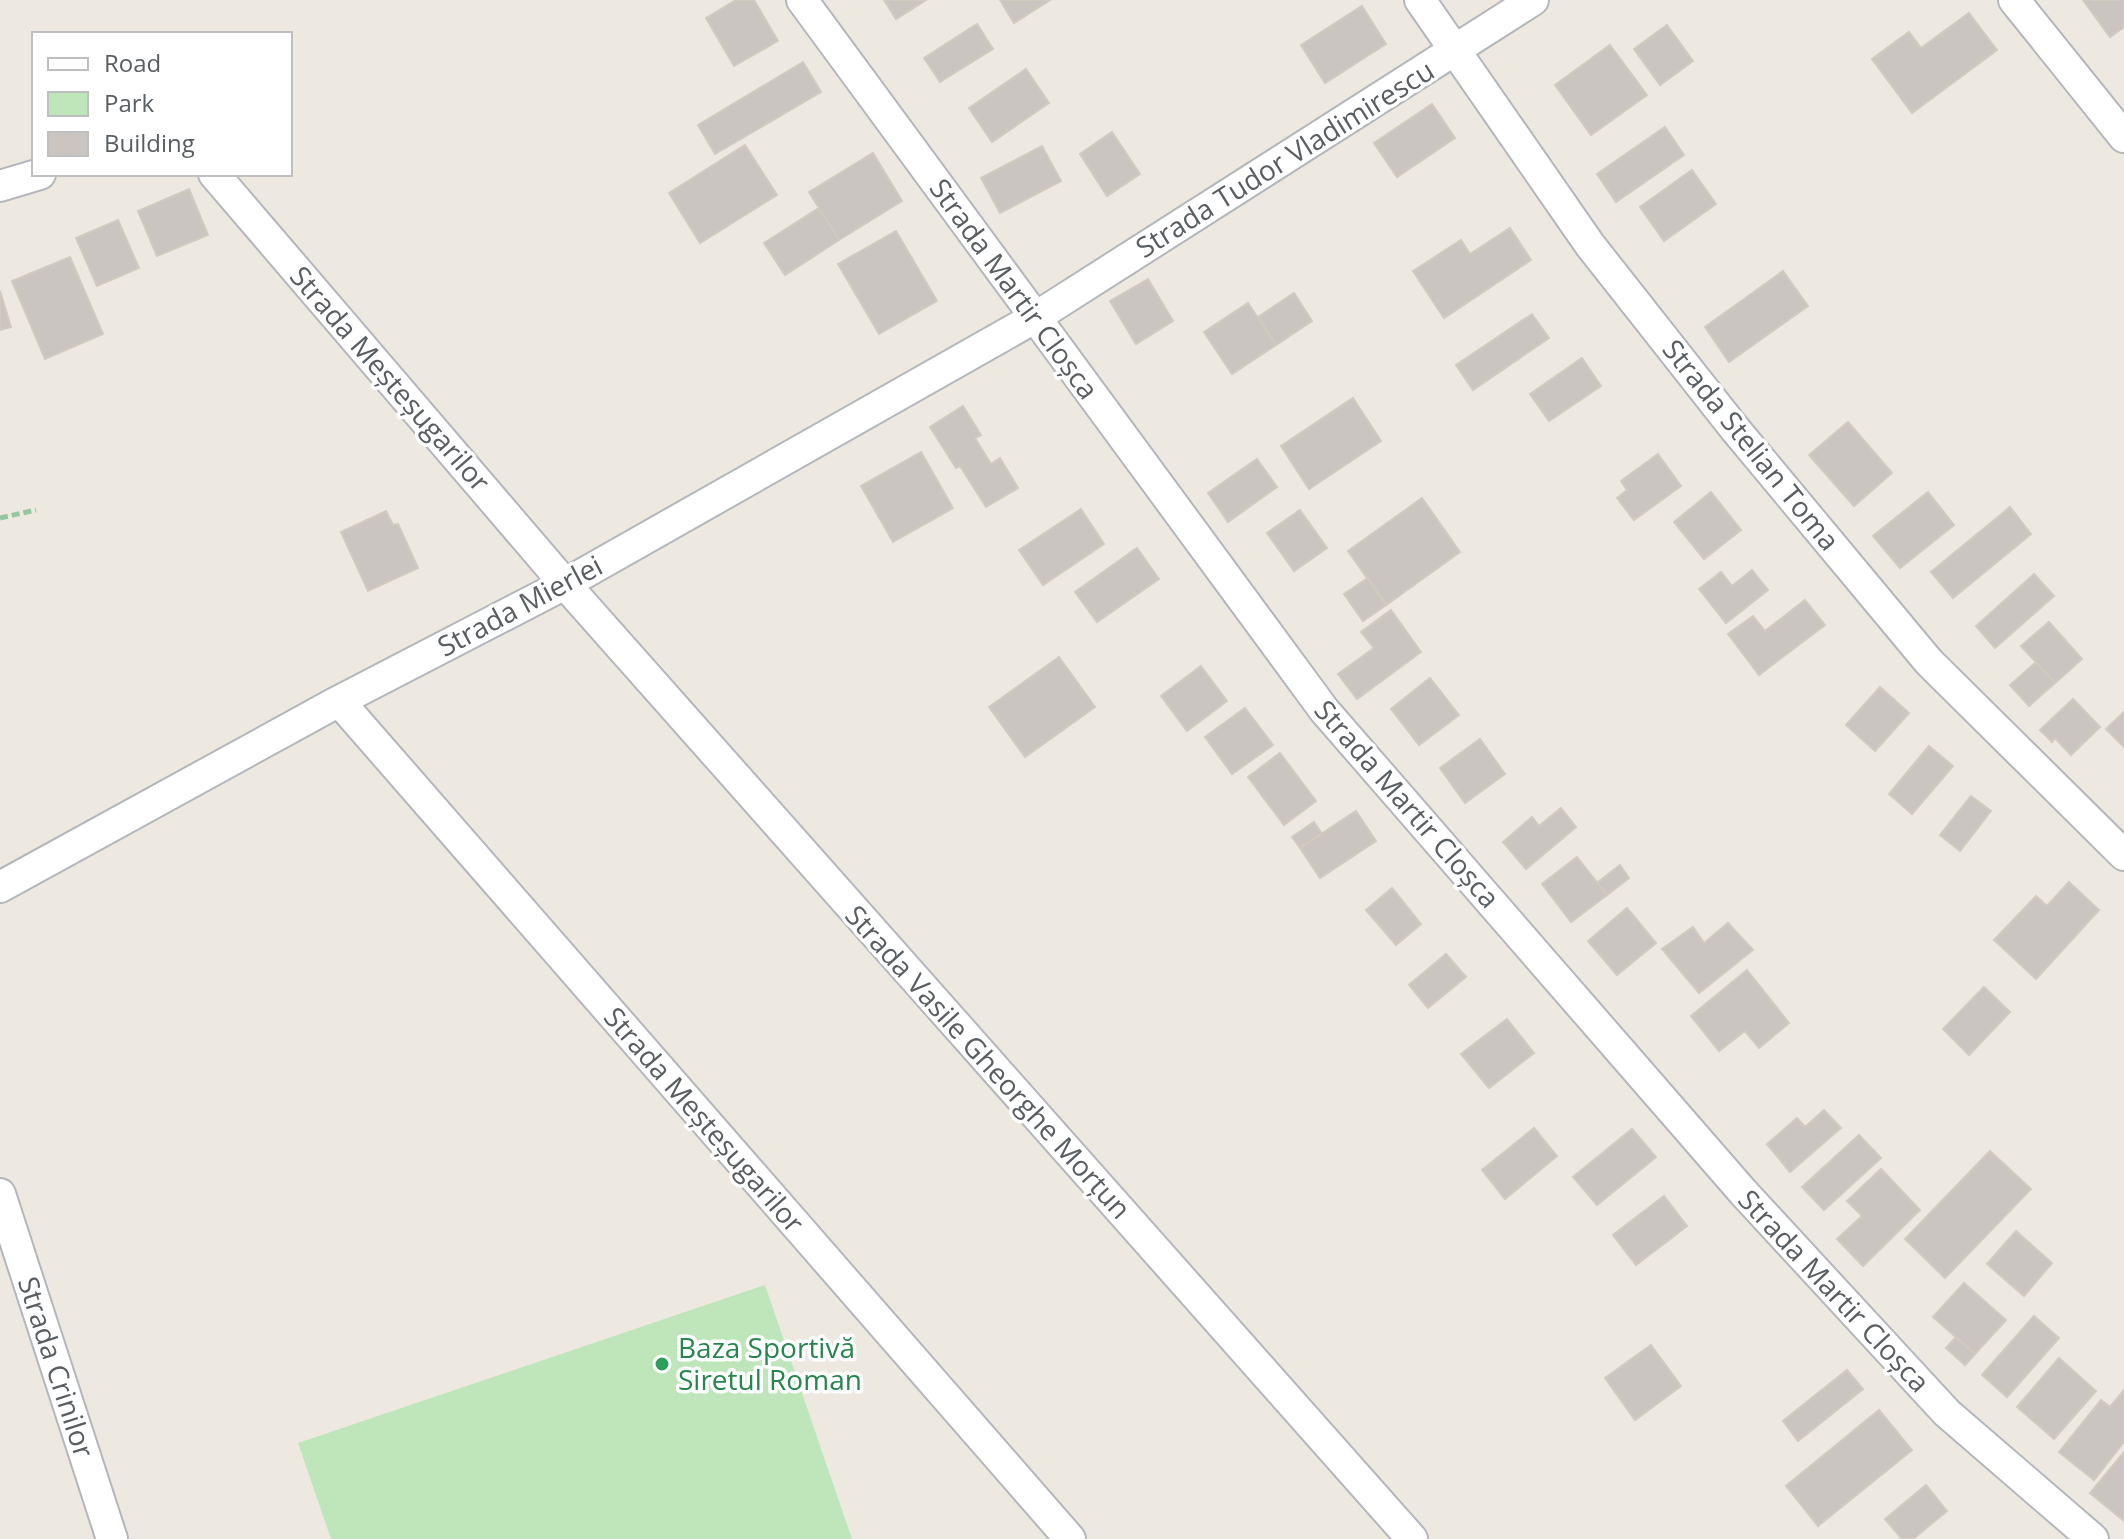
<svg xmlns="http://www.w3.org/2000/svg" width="2124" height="1539" viewBox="0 0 2124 1539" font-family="'Open Sans',sans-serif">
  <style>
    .green { fill: #bfe6bb }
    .building { fill: #cac5c0; stroke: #d2cabf; stroke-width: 2 }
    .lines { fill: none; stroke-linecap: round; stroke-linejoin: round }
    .minor-casing { stroke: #b3b7bc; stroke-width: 34 }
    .path { stroke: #94c79f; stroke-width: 5; stroke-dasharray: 8 4; stroke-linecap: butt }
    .minor { stroke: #fff; stroke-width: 30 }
    .leisure-dot { fill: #2e9e5b; stroke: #fff; stroke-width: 3 }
    .labels { text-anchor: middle; stroke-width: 7; stroke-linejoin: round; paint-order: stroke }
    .street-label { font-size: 28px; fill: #595e62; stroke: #fff }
    .leisure-label { font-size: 28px; fill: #27864d; stroke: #fff; text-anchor: start }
  </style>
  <rect width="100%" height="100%" fill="#ede9e0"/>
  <path class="green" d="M765 1285 852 1539H331L298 1443Z"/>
  <path class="building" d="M736 0H754L778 41 734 66 706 18Z
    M884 0H926L896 19Z
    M1000 0H1050L1014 23Z
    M2083 0H2124V27L2110 37Z
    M1362 6 1386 44 1325 83 1301 45Z
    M1969 13 1997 50 1912 113 1872 59 1909 32 1921 48Z
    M977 24 993 49 940 82 924 58Z
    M1667 25 1693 61 1660 85 1634 49Z
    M1610 45 1647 95 1591 135 1555 85Z
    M803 62 821 92 715 154 698 125Z
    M1026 69 1049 103 992 142 969 108Z
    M1432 104 1455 138 1397 177 1374 143Z
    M1665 127 1684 155 1616 202 1597 174Z
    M1112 132 1140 174 1107 196 1080 154Z
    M745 145 777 195 700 243 669 193Z
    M1042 146 1061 181 1000 213 981 178Z
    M873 153 902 201 839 240 809 192Z
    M1692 170 1716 204 1664 241 1640 207Z
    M189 189 208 235 157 256 138 211Z
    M819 208 839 240 785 275 764 243Z
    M118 220 139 268 97 286 76 238Z
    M1510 228 1531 260 1444 318 1413 271 1461 240 1470 254Z
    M896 231 937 301 879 334 838 264Z
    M70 257 103 334 45 359 12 281Z
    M1783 271 1808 306 1729 362 1705 327Z
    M1148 279 1173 321 1136 344 1110 301Z
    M0 291 11 327 0 330Z
    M1294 293 1312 321 1276 345 1258 317Z
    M1248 303 1276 345 1232 374 1204 332Z
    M1532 314 1549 338 1473 390 1456 365Z
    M1582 358 1601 386 1549 421 1530 394Z
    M1353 398 1381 441 1309 489 1281 446Z
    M963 406 981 435 975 438 991 464 1000 458 1018 488 986 507 960 466 956 468 930 427Z
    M1848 422 1892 473 1854 506 1809 455Z
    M921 452 953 508 893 542 861 486Z
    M1658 454 1681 486 1634 520 1617 498 1627 490 1621 481Z
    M1257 459 1277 487 1228 522 1208 493Z
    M1711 492 1741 530 1704 559 1674 522Z
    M1928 492 1954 525 1900 568 1873 536Z
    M1422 498 1460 552 1386 605 1348 551Z
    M2010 507 2031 534 1953 598 1931 572Z
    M1081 509 1104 544 1043 585 1019 550Z
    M1300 510 1327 548 1294 571 1267 533Z
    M386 511 393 525 398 524 418 568 368 591 341 532Z
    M1137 548 1159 579 1097 622 1075 592Z
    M1752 570 1768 590 1726 623 1699 589 1721 572 1732 586Z
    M2034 574 2054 596 1995 648 1976 626Z
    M1368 578 1386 605 1363 621 1344 594Z
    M1805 600 1825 625 1759 675 1728 634 1753 616 1765 631Z
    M1391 610 1421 652 1357 699 1338 674 1374 648 1361 632Z
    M2049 622 2082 659 2055 683 2021 646Z
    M1059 657 1095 707 1025 757 989 707Z
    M2036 662 2055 683 2029 706 2010 685Z
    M1201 666 1227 701 1187 731 1161 696Z
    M1430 678 1459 715 1419 745 1391 709Z
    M1880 687 1909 713 1875 751 1846 725Z
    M2073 699 2100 727 2071 755 2055 738 2052 742 2040 730Z
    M1245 708 1273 745 1232 774 1205 737Z
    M2124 712V747L2106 729Z
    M1480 739 1505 774 1465 803 1440 768Z
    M1929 746 1953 766 1912 814 1889 794Z
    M1280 753 1316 801 1284 825 1248 777Z
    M1971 796 1991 811 1960 851 1940 835Z
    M1561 808 1576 827 1526 869 1503 842 1532 817 1539 826Z
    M1356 811 1376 841 1320 878 1300 848Z
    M1314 822 1322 834 1300 848 1292 837Z
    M1577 857 1607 895 1571 922 1542 884Z
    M1620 865 1629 878 1607 895 1597 883Z
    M2069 882 2099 910 2036 979 1994 940 2036 896 2047 906Z
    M1392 888 1421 924 1396 945 1366 910Z
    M1627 908 1656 943 1617 975 1588 941Z
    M1728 923 1753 950 1699 993 1662 949 1693 927 1704 943Z
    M1446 954 1466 977 1428 1008 1409 985Z
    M1747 970 1789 1023 1759 1048 1745 1031 1719 1051 1691 1016Z
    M1984 987 2010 1012 1969 1055 1943 1029Z
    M1507 1019 1534 1053 1489 1088 1461 1054Z
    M1824 1110 1841 1128 1790 1172 1767 1144 1797 1118 1805 1127Z
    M1534 1128 1557 1156 1505 1199 1482 1170Z
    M1632 1129 1656 1157 1597 1205 1573 1177Z
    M1859 1135 1881 1158 1824 1210 1802 1187Z
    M1990 1151 2031 1189 1945 1278 1905 1239Z
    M1881 1169 1920 1210 1863 1266 1837 1239 1862 1216 1847 1201Z
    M1664 1196 1687 1226 1636 1265 1613 1235Z
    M2016 1231 2052 1263 2024 1296 1987 1264Z
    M1964 1283 2006 1320 1975 1354 1933 1317Z
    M2034 1316 2059 1338 2007 1397 1982 1375Z
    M1956 1337 1975 1354 1965 1365 1946 1348Z
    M1651 1345 1681 1386 1635 1420 1605 1378Z
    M2059 1358 2096 1391 2054 1439 2017 1407Z
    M1847 1370 1863 1389 1798 1441 1783 1421Z
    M2124 1390V1442L2094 1480 2059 1452 2101 1400 2110 1407Z
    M1879 1410 1912 1450 1818 1526 1786 1486Z
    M2124 1452V1521L2090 1493Z
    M1926 1485 1947 1511 1913 1539H1902L1885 1519Z"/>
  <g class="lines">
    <g class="minor-casing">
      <path id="minor" d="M802 0 1324 710 1743 1192 1947 1413 2093 1539
        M1420 0 1590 245 1735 429 1929 662 2124 855
        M2014 0 2124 137
        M214 174 565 584 1412 1539
        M0 186 40 174
        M339 701 1070 1539
        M0 887 339 701 565 584 1036 317 1533 0
        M0 1194 112 1539"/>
    </g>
    <path class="path" d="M0 518 36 510"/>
    <use href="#minor" class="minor"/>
  </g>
  <circle class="leisure-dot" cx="662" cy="1364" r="8"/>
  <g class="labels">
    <g class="street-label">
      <text transform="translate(1285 159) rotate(-32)" y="10">Strada Tudor Vladimirescu</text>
      <text transform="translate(1014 289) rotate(54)" y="10">Strada Martir Cloșca</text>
      <text transform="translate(390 379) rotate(49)" y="10">Strada Meșteșugarilor</text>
      <text transform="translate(1751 445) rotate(51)" y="10">Strada Stelian Toma</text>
      <text transform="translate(520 606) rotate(-28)" y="10">Strada Mierlei</text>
      <text transform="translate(1407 804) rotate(49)" y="10">Strada Martir Cloșca</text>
      <text transform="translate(988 1062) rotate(48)" y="10">Strada Vasile Gheorghe Morțun</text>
      <text transform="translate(704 1120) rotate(49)" y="10">Strada Meșteșugarilor</text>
      <text transform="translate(1834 1291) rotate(47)" y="10">Strada Martir Cloșca</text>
      <text transform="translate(56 1367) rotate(72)" y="10">Strada Crinilor</text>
    </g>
    <g class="leisure-label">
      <text x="678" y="1358">Baza Sportivă<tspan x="678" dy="32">Siretul Roman</tspan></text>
    </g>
  </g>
  <rect x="32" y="32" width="260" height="144" fill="#ffffff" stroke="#bdbfc0" stroke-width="2"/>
  <rect x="48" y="58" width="40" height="12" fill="#ffffff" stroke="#bdbfc0" stroke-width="2"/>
  <text x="104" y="72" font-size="24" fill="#595e62">Road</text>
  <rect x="48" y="92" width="40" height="24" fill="#bfe6bb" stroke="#bdbfc0" stroke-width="2"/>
  <text x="104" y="112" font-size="24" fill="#595e62">Park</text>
  <rect x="48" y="132" width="40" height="24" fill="#cac5c0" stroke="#bdbfc0" stroke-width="2"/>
  <text x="104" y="152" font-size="24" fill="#595e62">Building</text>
</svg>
